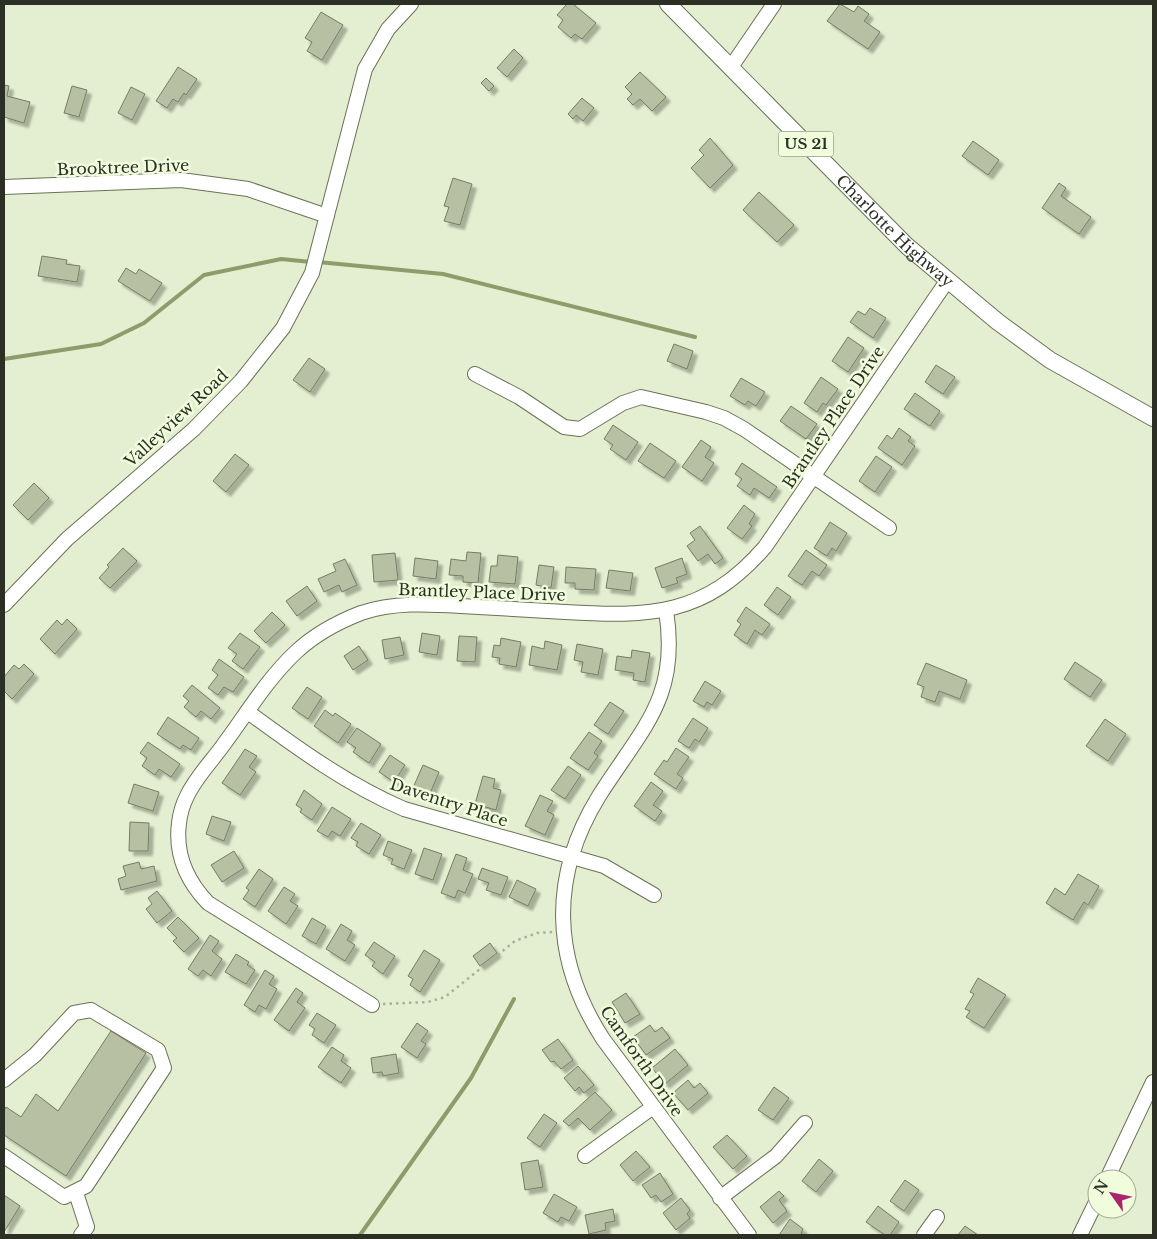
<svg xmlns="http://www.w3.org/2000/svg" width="1157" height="1239" viewBox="0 0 1157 1239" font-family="'Libre Baskerville',serif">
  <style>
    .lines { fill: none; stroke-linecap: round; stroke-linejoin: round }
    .stream { stroke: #8d9c6b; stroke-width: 4 }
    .building { fill: #b7c0a3; stroke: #747d62; filter: url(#shadow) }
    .minor-casing { stroke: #697257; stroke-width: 16 }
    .major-casing { stroke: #697257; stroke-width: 18 }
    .path { stroke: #a8b098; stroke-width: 2.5; stroke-dasharray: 2.5 4; stroke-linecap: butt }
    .minor { stroke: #fff; stroke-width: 14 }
    .major { stroke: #fff; stroke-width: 16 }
    .labels { text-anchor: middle; stroke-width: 5; stroke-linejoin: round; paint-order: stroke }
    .shield { fill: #f1fcdd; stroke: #676d5c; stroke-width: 1 }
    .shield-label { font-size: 15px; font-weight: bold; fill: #2c3024 }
    .street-label { font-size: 16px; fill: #2c3024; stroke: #f1fcdd }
  </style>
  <defs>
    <filter id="shadow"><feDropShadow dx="4.5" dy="4.5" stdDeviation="1" flood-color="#0004"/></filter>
  </defs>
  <rect width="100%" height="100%" fill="#e4eed0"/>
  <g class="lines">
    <path class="stream" d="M318 262 443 274 695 337
      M4 359 101 344 144 323 204 275 281 259 311 262
      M360 1235 471 1078 514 999"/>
  </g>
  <path class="building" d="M567 4H573L596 23 582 39 575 34 571 38 558 27 563 20 557 15Z
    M840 4 854 12 858 6 869 14 864 21 880 32 868 49 827 21Z
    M321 12 343 25 322 60 307 51 312 42 305 38Z
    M514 49 523 58 507 77 497 68Z
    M178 67 197 79 186 95 184 93 178 102 173 99 167 108 156 101Z
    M640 72 666 97 652 111 640 99 633 105 627 99 632 94 625 87Z
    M486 78 494 86 489 91 481 83Z
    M4 85 9 86 7 96 30 102 24 123 4 117Z
    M72 86 87 90 79 117 64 113Z
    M131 87 145 94 132 120 118 113Z
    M582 98 594 108 583 121 576 115 573 119 568 114Z
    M710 138 733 165 710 188 691 168 704 155 699 150Z
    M973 141 999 160 988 175 962 156Z
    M453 178 472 184 460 225 444 221 449 207 444 206Z
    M1059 183 1066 188 1061 196 1091 217 1079 234 1042 208Z
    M759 192 794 225 777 242 743 210Z
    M42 256 67 260 66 264 80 266 77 282 38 276Z
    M126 268 136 274 139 269 162 283 150 301 118 281Z
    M870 308 886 318 873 338 850 322 858 311 865 315Z
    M848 337 864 348 848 372 832 361Z
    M674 344 693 351 687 369 667 361Z
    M309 358 325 369 310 392 293 380Z
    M936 365 955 377 943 394 925 382Z
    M821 377 838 389 826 405 823 403 817 412 804 403Z
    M741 378 765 392 756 406 748 401 745 405 730 396Z
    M915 393 940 411 930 426 904 409Z
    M791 406 817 424 806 439 780 421Z
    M613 425 638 442 626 460 610 449 613 445 604 439Z
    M899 428 911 437 908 441 915 446 902 465 878 448 887 435 892 439Z
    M701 440 711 447 705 457 714 463 702 481 682 467Z
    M650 443 676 461 664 478 638 461Z
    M235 454 249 465 226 492 213 481Z
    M876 456 892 467 875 492 859 481Z
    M742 463 777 487 769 498 754 488 750 495 737 486 742 479 735 474Z
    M34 483 49 498 28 520 13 505Z
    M744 505 755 514 749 524 752 526 742 539 727 528Z
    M830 522 847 533 836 551 832 548 827 556 814 548Z
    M700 526 723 558 715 564 708 554 698 561 687 546 695 540 690 533Z
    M123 548 137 561 110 588 99 578 109 567 107 565Z
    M806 550 827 565 819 576 812 571 802 585 788 576Z
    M467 552 481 553 478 583 463 582V576L449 575 451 559 466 561Z
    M395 553 398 580 374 582 372 555Z
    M498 555 518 557 515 584 489 582 491 566H497Z
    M415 558 438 561 436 579 413 576Z
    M682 558 687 574 676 578 678 583 662 588 655 568Z
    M345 559 357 585 342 592 339 585 324 592 318 579 336 571 333 564Z
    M539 565 554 567 551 588 536 585Z
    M566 567 596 569 594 590 575 589V583H565Z
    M609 570 633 573 630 591 606 588Z
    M307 586 317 601 297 616 286 601Z
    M777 587 791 597 778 615 764 605Z
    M746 607 770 624 762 635 755 630 747 644 734 635 741 624 737 621Z
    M272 612 285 625 266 643 254 631Z
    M67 619 77 629 55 654 40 639 57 620 62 625Z
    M240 633 260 647 243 669 232 661 237 654 228 648Z
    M422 633 440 636 437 655 419 652Z
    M459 636 477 637 475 662 457 661Z
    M400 637 404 655 385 659 382 640Z
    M501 638 521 642 516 667 499 664 500 658 492 657 494 645 500 646Z
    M545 641 562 645 557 670 529 665 532 646 544 649Z
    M577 644 603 649 598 675 581 672 583 662 574 660Z
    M359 646 368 660 353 670 344 656Z
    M632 650 650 653 645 682 633 680 634 673 615 670 617 656 631 658Z
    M219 659 244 677 233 692 224 687 218 695 208 688 218 675 212 670Z
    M1075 662 1102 680 1090 697 1064 679Z
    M926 663 967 680 960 699 939 691 935 702 921 697 924 687 917 684Z
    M24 664 34 674 12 699 4 691V677L14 665 19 669Z
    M705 681 721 691 712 705 707 702 704 707 693 701Z
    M192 685 220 708 211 719 201 711 196 717 184 707 189 701 183 696Z
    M307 687 322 697 308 719 292 708Z
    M610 702 624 711 608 734 594 725Z
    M325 710 333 716 335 713 351 724 338 743 314 726Z
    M168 717 199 738 191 750 183 745 180 749 157 734Z
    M693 718 708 728 699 742 695 739 689 748 678 741Z
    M1105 719 1126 734 1108 761 1086 746Z
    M357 728 381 744 369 763 353 752 356 748 347 742Z
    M589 732 602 741 594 753 598 756 588 770 570 758Z
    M148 742 180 764 171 777 159 769 155 775 142 766 147 758 140 753Z
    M676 748 689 757 677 774 683 778 676 789 654 774 664 760 667 762Z
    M245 749 257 756 249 767 256 772 240 795 222 783Z
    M390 755 405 765 394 782 379 772Z
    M423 765 439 772 429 796 412 790Z
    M568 766 581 775 565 799 551 790Z
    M483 776 495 779 493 788 501 790 496 810 475 804Z
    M651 782 663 791 653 805 662 811 655 821 634 806Z
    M134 784 159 792 153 811 128 803Z
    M304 790 322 804 312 820 300 812 302 809 296 805Z
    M540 795 553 801 547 811 554 815 545 835 525 826Z
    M332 807 351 819 340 836 332 831 328 837 317 831Z
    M212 816 231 822 224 841 206 834Z
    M130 822 149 823 148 851H129Z
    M361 823 381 835 369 854 356 846 358 842 351 838Z
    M388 841 412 850 404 869 391 864 393 859 383 855Z
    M424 848 442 854 433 880 415 874Z
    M234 851 244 868 222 882 211 865Z
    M456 854 467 858 463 870 473 874 465 893 458 890 455 898 441 893Z
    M139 862 141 869 154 866 157 881 121 890 118 879 126 876 123 866Z
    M482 868 508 877 501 895 486 890 489 883 478 879Z
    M259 869 273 879 255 907 243 899 249 890 246 888Z
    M1078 874 1099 886 1088 905 1084 902 1073 920 1046 903 1055 888 1065 895Z
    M517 880 536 889 528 906 509 897Z
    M284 887 295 894 290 901 298 906 286 924 268 911Z
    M157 891 172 911 157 923 146 909 152 904 148 898Z
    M178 917 199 938 184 952 173 941 177 938 167 928Z
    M312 918 326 926 316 944 302 936Z
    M341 924 352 931 347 940 355 945 345 961 326 949Z
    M210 935 219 941 212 951 222 959 211 976 203 970 198 976 188 969Z
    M374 942 395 956 383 974 372 966 375 962 365 955Z
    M490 943 497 953 480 966 473 956Z
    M424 950 440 960 420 992 410 985 413 979 408 976Z
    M236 954 249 962 247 965 255 970 246 984 225 972Z
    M265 970 274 976 269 984 277 989 266 1009 259 1005 255 1012 244 1005Z
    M978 978 1006 995 984 1028 966 1017 970 1011 965 1009 974 994 970 992Z
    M296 988 303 993 297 1002 305 1008 289 1031 274 1020Z
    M626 993 640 1014 625 1023 612 1002Z
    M317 1013 336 1025 324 1043 312 1035 315 1029 309 1025Z
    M417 1023 428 1031 421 1041 426 1044 417 1058 401 1047Z
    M650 1025 655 1032 662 1027 670 1038 646 1055 633 1037Z
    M111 1031 146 1053 66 1176 4 1135V1110L6 1107 21 1117 36 1094 58 1111Z
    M558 1039 573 1060 561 1069 554 1061 551 1062 542 1050Z
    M332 1047 344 1055 341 1061 351 1068 341 1083 318 1067Z
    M675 1049 688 1065 665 1084 652 1068Z
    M396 1054 399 1073 383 1076 382 1072 373 1073 371 1058Z
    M578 1066 594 1085 584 1093 579 1087 575 1091 564 1078Z
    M688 1080 694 1088 700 1083 708 1093 688 1110 673 1093Z
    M774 1087 789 1098 773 1120 758 1110Z
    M595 1092 612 1110 590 1130 578 1118 569 1126 563 1121Z
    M544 1114 557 1123 540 1147 527 1138Z
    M727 1135 747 1156 733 1169 713 1147Z
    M636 1151 650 1167 633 1181 620 1165Z
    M819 1159 833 1171 816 1192 802 1181Z
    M538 1160 543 1187 525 1190 521 1163Z
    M660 1173 673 1194 661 1202 656 1195 651 1198 642 1185Z
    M905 1180 919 1190 904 1211 890 1201Z
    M779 1191 784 1196 779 1200 787 1211 773 1223 760 1207Z
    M554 1194 577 1207 569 1221 561 1217 558 1222 543 1213Z
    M4 1195 20 1206 4 1232Z
    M681 1198 690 1210 687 1214 690 1218 676 1230 663 1213Z
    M878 1206 899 1222 890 1235H885L866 1222Z
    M613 1209 615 1221 605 1223 606 1230 589 1234 585 1215Z
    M790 1219 803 1229 801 1233 804 1235H779Z
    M965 1226 978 1235H958Z"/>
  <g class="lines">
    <g class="minor-casing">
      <path id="minor" d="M731 67 774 4
        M4 187 181 180 248 189 327 216
        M475 374 519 397 564 427 580 429 623 403 641 397 706 412 724 418 744 429 889 528
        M4 605 67 539 194 429 241 381 283 328 312 273 365 69 388 29 411 4
        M666 610C680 698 642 728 599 796 549 877 552 960 603 1039L749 1235
        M248 712C297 748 348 785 404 809L604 866 654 895
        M372 1005 208 903C187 881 175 854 179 823 180 814 183 804 187 796 196 777 212 761 224 744 247 713 268 678 296 652 314 635 338 622 361 613 393 602 428 604 461 606 496 608 530 610 565 612 651 617 705 616 765 547L947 281
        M4 1080 35 1055 74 1013 91 1010 158 1050 164 1068 86 1186 64 1197 4 1156
        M585 1156 653 1107
        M1107 1179 1153 1082
        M76 1193 87 1227 81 1235
        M720 1198 776 1156 805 1123
        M924 1235 937 1217
        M1080 1235 1097 1200"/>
    </g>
    <g class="major-casing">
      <g id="major">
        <path id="s1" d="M668 4 907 246 998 322 1050 360 1153 418"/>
      </g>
    </g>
    <path class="path" d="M383 1004 428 1002 445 997 515 941 537 933 553 932"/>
    <use href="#minor" class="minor"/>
    <use href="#major" class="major"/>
  </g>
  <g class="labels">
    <rect class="shield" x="778.5" y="131.5" width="55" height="25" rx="4"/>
    <g class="shield-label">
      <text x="806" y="149">US 21</text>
    </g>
    <g class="street-label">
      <text transform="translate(123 167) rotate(-2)" y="6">Brooktree Drive</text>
      <text dy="6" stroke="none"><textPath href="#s1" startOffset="321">Charlotte Highway</textPath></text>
      <text transform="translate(833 417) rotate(-56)" y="6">Brantley Place Drive</text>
      <text transform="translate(176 418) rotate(-43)" y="6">Valleyview Road</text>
      <text transform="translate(482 592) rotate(2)" y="6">Brantley Place Drive</text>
      <text transform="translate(449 802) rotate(18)" y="6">Daventry Place</text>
      <text transform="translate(642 1061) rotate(55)" y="6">Camforth Drive</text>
    </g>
  </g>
  <rect width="1157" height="1239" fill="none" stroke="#2c3024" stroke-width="10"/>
  <g transform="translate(1112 1194) rotate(303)"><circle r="24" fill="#f1fcdd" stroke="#a2aa93"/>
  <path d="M0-4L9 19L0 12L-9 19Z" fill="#aa256d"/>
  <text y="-8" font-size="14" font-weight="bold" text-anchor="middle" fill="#2c3024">N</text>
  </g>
</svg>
